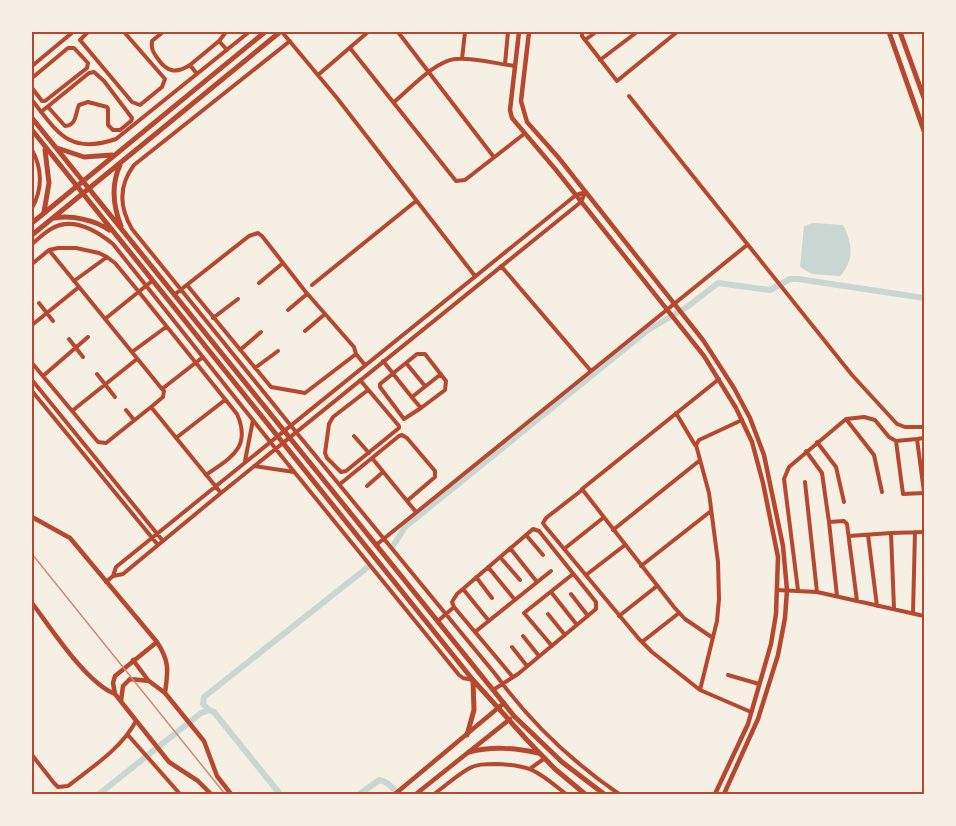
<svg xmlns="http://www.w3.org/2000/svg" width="956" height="826" viewBox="0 0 956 826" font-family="'Noto Sans',sans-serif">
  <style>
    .water { fill: #c9d6d2 }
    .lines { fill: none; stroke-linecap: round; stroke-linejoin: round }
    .canal { stroke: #c9d6d2; stroke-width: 6 }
    .minor { stroke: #b5482f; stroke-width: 4 }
    .tertiary { stroke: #b5482f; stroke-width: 4.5 }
    .secondary { stroke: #b5482f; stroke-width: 5 }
    .rail { stroke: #cf8b77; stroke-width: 1.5 }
    .neatline { fill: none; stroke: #b5482f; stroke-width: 2 }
  </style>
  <rect width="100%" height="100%" fill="#f6efe4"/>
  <path class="water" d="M813 223 843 225C852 242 855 260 840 276L812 274 800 267 804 226Z"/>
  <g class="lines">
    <path class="canal" d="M393 546 405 527 648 330 687 307 718 283 770 290 790 279H798L924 298
      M209 710 203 704 204 697 368 567
      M99 794 201 713 209 710 214 712 280 794
      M360 794 379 780C388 781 392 788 398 794"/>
    <path class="minor" d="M88 32 80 40 132 102 140 105 162 87 165 79 124 32
      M163 32 152 41C151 49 153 52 158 59 167 72 176 74 190 65L197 74
      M226 32 219 41 227 50
      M282 32 337 98 475 276
      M398 32 493 156
      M582 32V36L617 81 677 32
      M585 40 596 32
      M290 41 134 165C119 185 119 207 132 229L296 432 496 675C530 722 571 761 619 794
      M350 48 456 181 465 180 524 134
      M462 59 465 32
      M600 60 637 32
      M505 64 508 32
      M190 65 219 41
      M32 66 73 32
      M318 75 368 32
      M32 78 68 48H74L88 63 87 68 45 101H42L32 88
      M629 96 852 375 897 424 905 427H924
      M32 100C58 133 69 155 116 139L249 32
      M394 102C409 90 435 61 455 59 472 57 497 64 515 66
      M41 112 89 73 94 72 104 81 132 118 131 121 120 130H113L108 125V109L107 107 88 102 79 105C75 114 77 125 65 126L48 107
      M32 150C42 168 43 189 32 208
      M32 244C38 239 44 233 51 229 72 216 97 231 113 244L283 458 459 675 463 678 473 680
      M49 250 162 389
      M32 264 49 250 58 248H76L99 253 107 257 115 263 139 292 237 414C252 448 230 458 206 475
      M501 266 591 371
      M74 281 107 257
      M259 283 283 263
      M312 285 416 201
      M174 295 249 236 258 233 262 236 305 291 354 347 356 354 305 393 271 387 187 285
      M39 303 53 321
      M288 310 307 294
      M213 318 238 299
      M105 319 152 281
      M32 325 79 287
      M305 331 325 314
      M69 339 83 357
      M240 350 261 332
      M132 352 166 327
      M356 354 365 365
      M383 361C396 377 408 393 421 408L445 390 446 381 425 354H417L380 384V387L404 419 421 408
      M32 363 98 442 106 443 151 407 221 493
      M406 363 425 386
      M255 368 278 351
      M97 374 115 397
      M43 376 88 337
      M32 380 163 541
      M360 380 399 426V428L346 471 341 472 327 458 325 453 329 424 333 417 368 390
      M32 391 158 545
      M412 397 441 374
      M151 407 163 397 164 391 162 389 203 357
      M126 410 134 420
      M72 411 137 359
      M676 413 695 445
      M846 419 874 455 882 492
      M742 420 699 440 696 445 709 493 718 562 719 599 717 621 700 690 751 712
      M354 436 369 453
      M176 438 225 400
      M917 439 896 441 903 494 924 493
      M817 442 836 467 844 502
      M806 451 822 473 829 522
      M245 461 253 420
      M254 466 294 472
      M805 482 817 592
      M340 484 399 436 402 435 407 438 435 471V477L407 501 372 458
      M367 486 383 472
      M582 490 546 518 543 523 545 526 639 639 652 652 700 690
      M924 492 917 439 924 438
      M407 501 416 512
      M613 530 699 461
      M891 533 924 532
      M526 535 543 555
      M868 535 877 606
      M849 536 891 533 894 608
      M376 545 747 245
      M510 548 537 582
      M564 549 603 518
      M500 557 520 580
      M641 566 711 511
      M488 567 515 600
      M586 575 625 545
      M113 576 123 574 221 493 581 202 585 193
      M476 577 492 598
      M106 582 113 576 116 567 576 195 586 192
      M463 589 489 621
      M777 590 817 592 924 616
      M798 590 784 479 789 467 846 419 864 417 875 420 889 437 896 441
      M551 592 577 625
      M571 594 588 616
      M837 596 829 522 844 521 847 524 857 601
      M454 607 512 676
      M913 613 915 532
      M548 614 565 635
      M619 616 657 586
      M438 621 454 607 452 602 457 594 533 529 539 531 596 602V609L518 674 493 690
      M475 632 551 571
      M523 636 539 656
      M713 638 685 619 674 607 582 489 719 379
      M642 642 679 613
      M552 646 524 613 573 574
      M512 647 527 666
      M728 675 759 684
      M128 735 180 794
      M32 755 54 783 58 787 68 786C92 767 121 749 136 721
      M531 768 545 758
      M434 794C445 786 456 776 468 769 476 764 486 764 495 764 533 765 538 772 566 794"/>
    <path class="tertiary" d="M519 32 510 110 512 118 556 170 704 356 736 408 752 442 763 483 778 557 776 614 771 644 748 724 715 794
      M529 32 521 101 527 122 558 157 703 340 734 388 750 418 764 455 783 546 787 590 785 618 778 655 758 719 724 794
      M32 517 70 538 157 642C170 662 168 671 165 693
      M32 603C51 628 86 683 115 694L169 762 198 781 211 794
      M133 660 148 680
      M115 694 113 683 115 676 157 642
      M121 701 123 686 130 679 149 681 165 693 204 741 217 776 231 794
      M395 794 504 703
      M416 794 510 719"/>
    <path class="secondary" d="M889 32 924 131
      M900 32 924 98
      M32 118 514 716 562 762 604 794
      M32 130 473 680 527 740 555 769 585 794
      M57 148 84 157 112 155
      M120 165C111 185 113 206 121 226
      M44 212 49 183 45 150
      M55 218C71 215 95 220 109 230
      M32 223 265 32
      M32 235 280 32
      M467 735 474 710 473 681
      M469 752C493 746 514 748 538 753"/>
    <path class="rail" d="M32 554 225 794"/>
  </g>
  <rect width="956" height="826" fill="none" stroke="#f6efe4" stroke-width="66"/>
  <rect x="33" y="33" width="890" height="760" class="neatline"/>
</svg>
